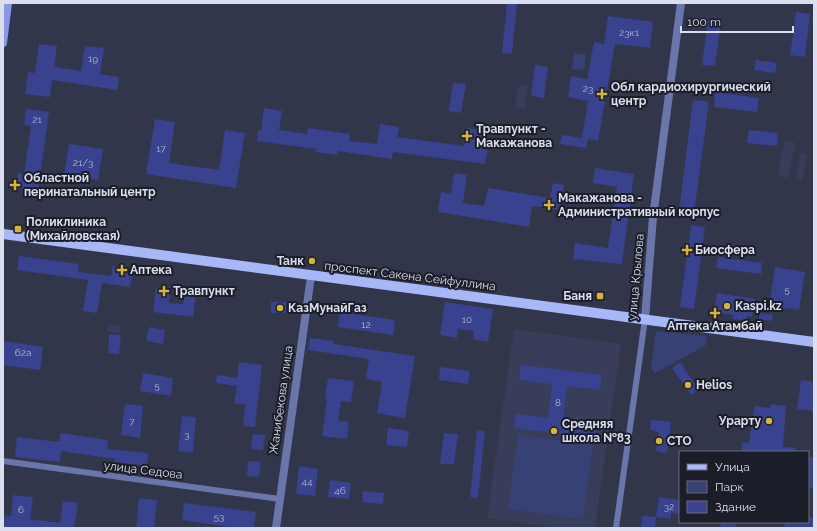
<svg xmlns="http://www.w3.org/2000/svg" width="817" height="531" viewBox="0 0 817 531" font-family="Raleway,sans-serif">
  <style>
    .built { fill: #383e5a }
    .green { fill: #374175 }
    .building { fill: #38428e }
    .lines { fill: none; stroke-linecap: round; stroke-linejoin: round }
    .minor { stroke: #6a76ab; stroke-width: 6 }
    .tertiary { stroke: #6a76ab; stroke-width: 8 }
    .secondary { stroke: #8698ec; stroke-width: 8 }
    .primary { stroke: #a7b7f8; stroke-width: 10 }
    .poi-dot { fill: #d6b534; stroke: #1b1e28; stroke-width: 1.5 }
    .labels { text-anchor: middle; stroke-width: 4; stroke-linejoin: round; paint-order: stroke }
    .number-label { font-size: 10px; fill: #b2b8d5 }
    .poi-label { font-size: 12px; font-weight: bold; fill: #dbdfed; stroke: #1b1e28; text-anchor: start }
    .street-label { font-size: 12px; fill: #dbdfed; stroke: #1b1e28 }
  </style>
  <rect width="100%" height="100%" fill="#31364b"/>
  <path class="built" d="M519 85 528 86 525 108 515 107Z
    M785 140 795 143 788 178 777 176Z
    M801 152 808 154 802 180 796 179Z
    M108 325 120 326V333L107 332Z
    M514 329 621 344 595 528H559L487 518Z"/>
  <path class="green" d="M574 53 586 55 584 70 572 69Z
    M656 331 707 336 705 346 655 373 651 368Z
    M518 435 593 445 583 519 508 509Z"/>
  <path class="building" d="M507 3 517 4 512 54 502 53Z
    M796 12 810 14 805 57 790 55Z
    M608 16 653 22 650 48 615 44 598 141 588 139 586 148 560 144 562 135 582 138 588 101 568 97 571 76 587 79 594 42 604 44Z
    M708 20 721 22 715 66 702 65Z
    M39 44 57 46 54 67 81 71 85 46 104 48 100 74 119 77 117 90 52 80 50 97 25 94 28 72 35 73Z
    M756 60 777 63 775 73 754 70Z
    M535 65 548 67 544 98 531 96Z
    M453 83 466 84 461 113 449 111Z
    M715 92 759 98 757 112 714 107Z
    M693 100 709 102 694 214 679 212Z
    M264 108 282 111 279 130 307 134 308 128 350 134 349 141 377 144 380 124 399 127 397 137 464 146 467 128 485 131 483 149 488 150 485 164 393 152 392 159 338 151 337 155 315 152 316 149 257 141 258 131H261Z
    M26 109 49 112 38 191 15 188 18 173 24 174 31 126 24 125Z
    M155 119 175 122 169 163 219 170 225 130 245 133 236 188 146 174Z
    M749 130 778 133 777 146 747 143Z
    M69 144 103 149 98 180 64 175Z
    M595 168 634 174 622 264 573 259 575 243 608 248 617 187 593 183Z
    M454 173 467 175 463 203 484 206 488 188 550 198 553 183 564 185 560 210 532 206 529 227 438 212 441 192 451 194Z
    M691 225 705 227 694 309 680 307Z
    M19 256 79 264 78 272 111 276 112 266 133 270 130 287 102 283 97 313 83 311 88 280 17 270Z
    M718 257 762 263 761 274 716 268Z
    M775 267 805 272 799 310 769 306Z
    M156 288 170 289 169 303 183 304 185 292 196 293 193 317 153 312Z
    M717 293 755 299 752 317 748 316 747 321 733 319V315L714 312Z
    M271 302H286V313H271Z
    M445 302 493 309 488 342 473 339 474 331 458 329 457 338 440 335Z
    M340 312 395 320 393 335 338 327Z
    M760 313 773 315 772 321 759 319Z
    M149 327 165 330 163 344 146 341Z
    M109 334 121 335 119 354 108 353Z
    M310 338 333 341V344L415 356 405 418 377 413 382 382 366 379 369 359 308 350Z
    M3 341 43 347 40 370 3 365Z
    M239 362 262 365 255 427 243 426 245 405 234 403 237 386 216 383 217 375 237 378Z
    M680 362 699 390 691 395 672 368Z
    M521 365 602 375 600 390 567 386 563 420 597 423 595 438 514 428 515 414 548 418 552 384 519 380Z
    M440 367 470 371 468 384 439 380Z
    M143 373 173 378 171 396 140 391Z
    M328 378 354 381 351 402 341 401 338 421 349 422 347 439 322 436 327 399H325Z
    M801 380 814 382V411L797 409Z
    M125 404 143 406 140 438 121 435Z
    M771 404 786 406 783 447 796 448 795 452H741L742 442 749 443 754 406 770 408Z
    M182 416 196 417 193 453 178 451Z
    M651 420 671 422 667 453 656 451 659 432 650 430Z
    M388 428 409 431 407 447 386 445Z
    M477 430 485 431 478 498 470 497Z
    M61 433 108 440 107 449 148 453 147 466 114 462 115 459 61 451 60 462 15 457 17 437 59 442Z
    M444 433 458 434 454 464H440Z
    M253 434 265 435 263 450 251 449Z
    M808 457H814V488L808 487Z
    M248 461 261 462 259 477 247 476Z
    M299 466 318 469 315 496 296 494Z
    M330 480 351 483 349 499 328 497Z
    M363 491 384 493 383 504 362 502Z
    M13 495 33 497 30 519 60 523 63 501 78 503 74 528H3V515L11 516Z
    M659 497 680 500V514L671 513V519L656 517Z
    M139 498 157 500 154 528H136Z
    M184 503 256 512 254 528H236L182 520Z
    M642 516 656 517 655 528H641Z
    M808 517 814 518V528H784L785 522H808Z
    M721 522H737L736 528H720Z"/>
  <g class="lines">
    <path class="minor" d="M3 461 280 499
      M616 528 645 319"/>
    <path class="tertiary" d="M645 319 653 217 681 3
      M276 528 311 276"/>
    <path class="secondary" d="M3 43 8 3"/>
    <path class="primary" d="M3 234 814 342"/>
  </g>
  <g class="poi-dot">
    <path d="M600 88h4v4h4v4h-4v4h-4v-4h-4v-4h4z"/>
    <path d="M465 130h4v4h4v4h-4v4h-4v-4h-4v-4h4z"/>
    <path d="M13 179h4v4h4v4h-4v4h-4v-4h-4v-4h4z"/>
    <path d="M547 199h4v4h4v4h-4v4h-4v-4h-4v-4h4z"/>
    <rect x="14" y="225" width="8" height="8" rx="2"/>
    <path d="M685 244h4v4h4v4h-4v4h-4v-4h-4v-4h4z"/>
    <circle cx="312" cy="261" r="4"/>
    <path d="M120 264h4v4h4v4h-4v4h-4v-4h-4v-4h4z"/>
    <path d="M162 285h4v4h4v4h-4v4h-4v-4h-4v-4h4z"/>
    <rect x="596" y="292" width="8" height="8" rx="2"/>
    <circle cx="727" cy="306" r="4"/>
    <circle cx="280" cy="308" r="4"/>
    <path d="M713 307h4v4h4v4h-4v4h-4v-4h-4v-4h4z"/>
    <circle cx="688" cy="385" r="4"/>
    <circle cx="769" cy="421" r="4"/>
    <circle cx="554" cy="431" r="4"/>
    <circle cx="659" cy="441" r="4"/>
  </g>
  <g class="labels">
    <g class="number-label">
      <text x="629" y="36">23к1</text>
      <text x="93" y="62">19</text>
      <text x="588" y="92">23</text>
      <text x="37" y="123">21</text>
      <text x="161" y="152">17</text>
      <text x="83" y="166">21/3</text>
      <text x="787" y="293">5</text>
      <text x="467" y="323">10</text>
      <text x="366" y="328">12</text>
      <text x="23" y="356">62а</text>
      <text x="157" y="389">5</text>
      <text x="558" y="406">8</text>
      <text x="132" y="425">7</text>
      <text x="187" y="438">3</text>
      <text x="307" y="485">44</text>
      <text x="340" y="494">46</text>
      <text x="669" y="510">32</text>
      <text x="21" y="513">6</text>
      <text x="219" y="520">53</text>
    </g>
    <g class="poi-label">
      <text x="611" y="91">Обл кардиохирургический<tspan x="611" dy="14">центр</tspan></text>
      <text x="476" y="133">Травпункт -<tspan x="476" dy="14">Макажанова</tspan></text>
      <text x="24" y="182">Областной<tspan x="24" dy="14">перинатальный центр</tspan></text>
      <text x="558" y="202">Макажанова -<tspan x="558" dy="14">Административный корпус</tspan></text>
      <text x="26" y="226">Поликлиника<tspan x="26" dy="14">(Михайловская)</tspan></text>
      <text x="695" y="254">Биосфера</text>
      <text x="304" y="265" text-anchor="end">Танк</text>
      <text x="130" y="274">Аптека</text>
      <text x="173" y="295">Травпункт</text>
      <text x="592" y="300" text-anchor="end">Баня</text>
      <text x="735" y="310">Kaspi.kz</text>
      <text x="288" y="312">КазМунайГаз</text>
      <text x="715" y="330" text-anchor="middle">Аптека Атамбай</text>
      <text x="696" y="389">Helios</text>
      <text x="761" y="425" text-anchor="end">Урарту</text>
      <text x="562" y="428">Средняя<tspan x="562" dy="14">школа №83</tspan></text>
      <text x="667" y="445">СТО</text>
    </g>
    <g class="street-label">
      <text transform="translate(410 276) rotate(7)" y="4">проспект Сакена Сейфуллина</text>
      <text transform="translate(636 277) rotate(-85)" y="4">улица Крылова</text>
      <text transform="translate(281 400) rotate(-82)" y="4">Жанибекова улица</text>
      <text transform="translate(143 470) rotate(7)" y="4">улица Седова</text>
    </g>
  </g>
  <rect width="817" height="531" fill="none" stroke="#dbdfed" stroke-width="8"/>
  <rect x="679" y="451" width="130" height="72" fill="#1b1e28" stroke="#686b77"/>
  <rect x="687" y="464" width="20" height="6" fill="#a7b7f8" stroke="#686b77"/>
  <text x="715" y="471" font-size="12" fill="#dbdfed">Улица</text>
  <rect x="687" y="481" width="20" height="12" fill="#374175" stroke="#686b77"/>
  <text x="715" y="491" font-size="12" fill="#dbdfed">Парк</text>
  <rect x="687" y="501" width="20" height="12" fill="#38428e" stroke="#686b77"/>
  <text x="715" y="511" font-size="12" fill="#dbdfed">Здание</text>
  <path d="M681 26v6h112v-6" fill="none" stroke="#dbdfed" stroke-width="2"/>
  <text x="687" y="26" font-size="12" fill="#dbdfed" stroke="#1b1e28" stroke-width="3" paint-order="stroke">100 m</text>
</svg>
